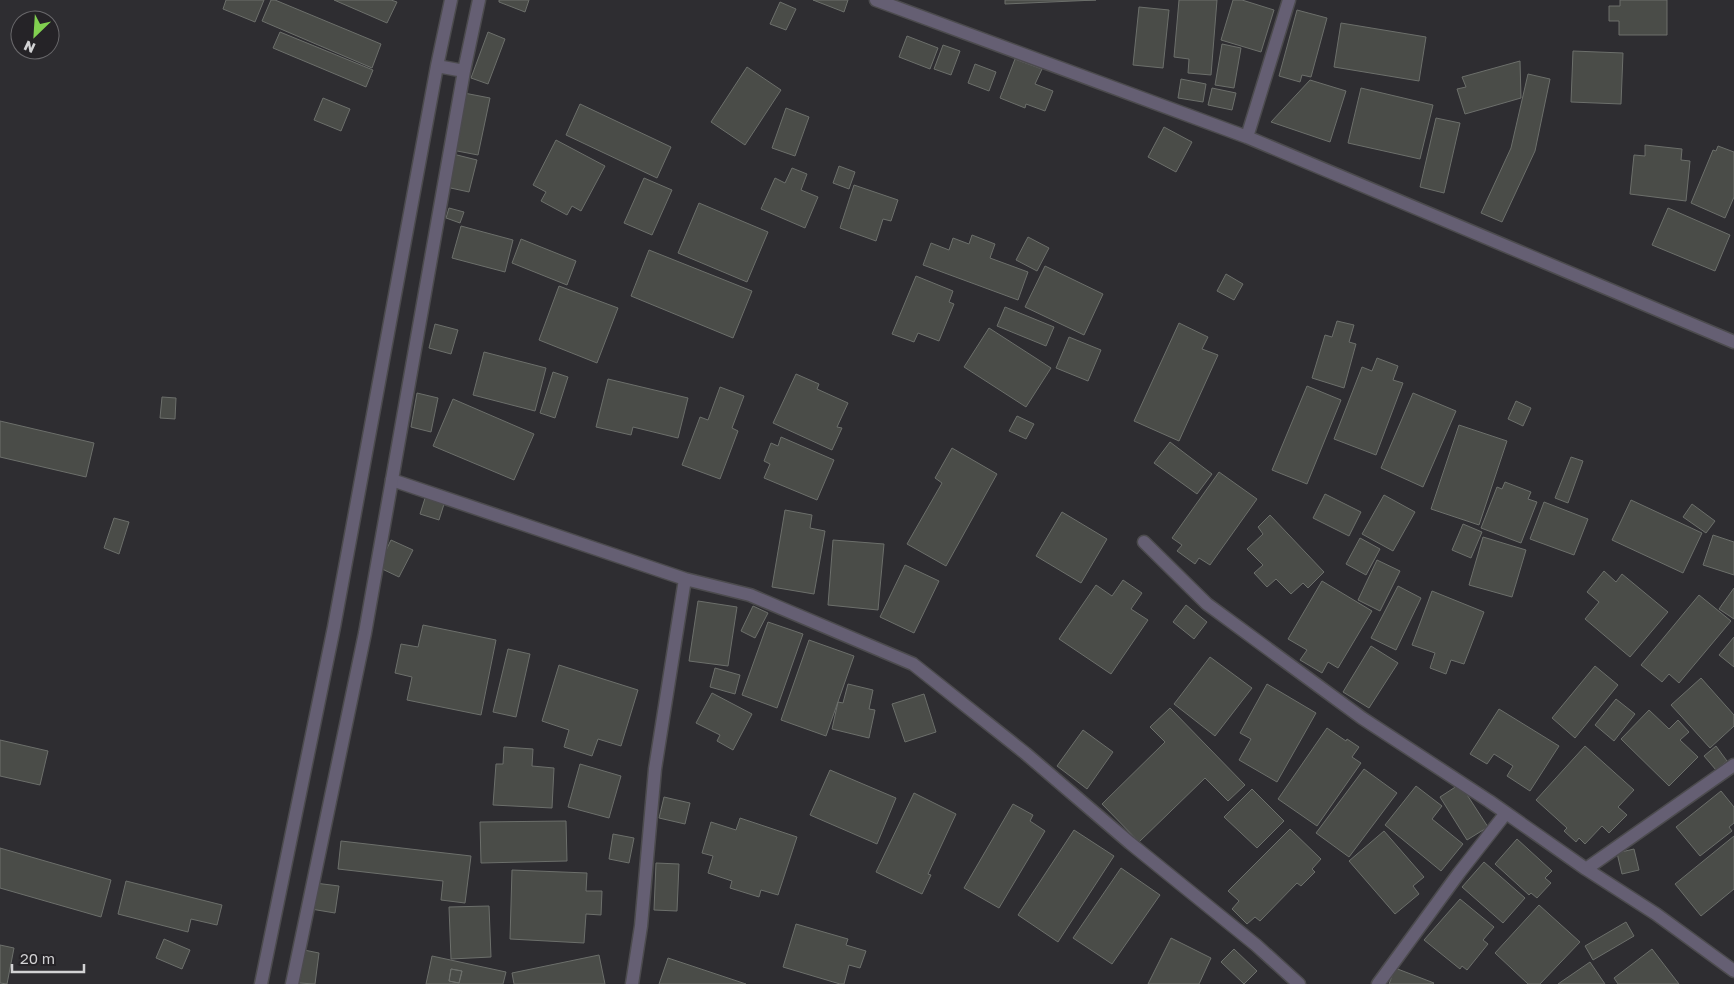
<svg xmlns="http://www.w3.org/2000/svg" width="1734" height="984" viewBox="0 0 1734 984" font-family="'Golos Text',sans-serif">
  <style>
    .building { fill: #4a4c48; stroke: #6c6f6b; fill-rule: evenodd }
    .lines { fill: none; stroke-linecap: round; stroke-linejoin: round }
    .minor-casing { stroke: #4c4b4e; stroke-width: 15 }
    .tertiary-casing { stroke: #4c4b4e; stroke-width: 15 }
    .minor { stroke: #655f73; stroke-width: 12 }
    .tertiary { stroke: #655f73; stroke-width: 12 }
  </style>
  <rect width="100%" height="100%" fill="#2e2d31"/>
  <path class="building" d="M226 0H264L255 22 223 9Z
    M271 0H275L381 44 372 68 262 21Z
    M334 0H391L397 2 387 23Z
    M499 0H529L525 12 499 2Z
    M813 0H848L844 12Z
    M1005 0H1096L1005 4Z
    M1179 0H1217L1211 75 1188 73 1189 59 1174 57Z
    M1233 0H1242L1274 10 1261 52 1221 40Z
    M1620 0H1667V35H1619V21H1609V6H1620Z
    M780 2 796 9 786 30 770 24Z
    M1139 7 1169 10 1163 68 1133 65Z
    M1297 10 1327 18 1311 77 1302 75 1300 82 1279 76Z
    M1341 23 1426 37 1419 81 1334 67Z
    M280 32 373 70 366 87 273 48Z
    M488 32 505 39 488 84 471 78Z
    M907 36 938 48 930 69 899 57Z
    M1222 44 1241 48 1234 88 1215 85Z
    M943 45 960 51 951 75 934 69Z
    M1573 51 1623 53 1621 104 1571 102Z
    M1015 59 1042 69 1035 84 1053 91 1045 111 1026 104 1025 108 1000 98Z
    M1520 61 1521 98 1465 114 1457 89 1466 87 1462 77Z
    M975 64 996 72 989 91 968 83Z
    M747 67 781 90 745 145 711 122Z
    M1528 74 1550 79 1535 151 1502 222 1481 213 1511 148Z
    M1181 79 1206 84 1203 102 1178 98Z
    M1310 80 1346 91 1330 142 1271 122Z
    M1212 88 1236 93 1232 110 1208 105Z
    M1361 88 1433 105 1420 159 1348 143Z
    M464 93 490 98 478 155 452 150Z
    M323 98 350 109 341 131 314 120Z
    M580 104 671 147 657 178 566 135Z
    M786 108 809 117 795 156 772 148Z
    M1436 118 1460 123 1444 193 1420 187Z
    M1164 127 1192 142 1176 172 1148 157Z
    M556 140 605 166 581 211 572 206 567 215 541 201 546 192 533 185Z
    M1645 145 1682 149 1681 160 1690 161 1686 201 1630 194 1634 155 1645 156Z
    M1718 146 1734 152V197L1725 218 1691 203 1713 150 1716 151Z
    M453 154 477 160 469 192 446 187Z
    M839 166 855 172 849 189 833 183Z
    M792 168 807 174 801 190 818 197 805 228 761 209 775 178 785 183Z
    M644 178 672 190 652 235 624 223Z
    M854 185 898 200 891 221 883 219 876 241 840 228Z
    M699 203 768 232 747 282 678 253Z
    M449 208 464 212 460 223 446 218Z
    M1668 208 1730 235 1715 271 1652 245Z
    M461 226 513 240 505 272 452 258Z
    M972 235 995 244 990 258 1028 272 1018 300 923 265 931 243 949 250 953 238 969 244Z
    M1028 237 1049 248 1037 271 1016 260Z
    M521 239 576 261 567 285 512 263Z
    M649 250 752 291 733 338 631 296Z
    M1045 266 1103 294 1084 335 1025 307Z
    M1226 274 1243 284 1234 300 1217 291Z
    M916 276 953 291 949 302 954 304 939 341 918 333 914 342 892 334Z
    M559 286 618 308 597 363 539 340Z
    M1005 307 1054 327 1046 346 997 326Z
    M1337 321 1354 325 1349 342 1356 344 1344 388 1312 378 1325 335 1332 337Z
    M1179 323 1208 337 1202 349 1218 355 1179 441 1134 421Z
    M435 324 458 330 451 354 429 348Z
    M989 328 1051 368 1026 407 964 367Z
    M1069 337 1101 350 1088 381 1056 368Z
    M484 352 546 368 535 411 473 395Z
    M1377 358 1398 366 1393 380 1403 383 1376 455 1334 439 1362 367 1372 371Z
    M553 372 568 377 555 418 540 413Z
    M796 374 819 384 817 389 848 403 837 427 842 428 832 450 773 423Z
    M608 379 688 398 678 438 633 427 631 435 596 427Z
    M1307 386 1341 400 1307 484 1272 470Z
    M720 387 744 396 732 428 738 431 720 479 682 465 700 417 708 420Z
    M417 393 438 398 431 432 411 427Z
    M1413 393 1456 411 1423 487 1381 468Z
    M162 397 176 398 175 419 160 418Z
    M453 399 534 434 514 480 433 446Z
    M1516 401 1531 408 1523 426 1508 419Z
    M1017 416 1034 424 1026 439 1009 431Z
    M0 421 94 443 86 477 0 457Z
    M1459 425 1507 441 1479 525 1431 509Z
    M781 437 834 460 817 500 764 478 770 464 764 461 771 443 778 446Z
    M1170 442 1212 474 1197 494 1154 463Z
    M952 448 997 474 946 566 907 544 942 483 935 478Z
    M1571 457 1583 461 1568 503 1555 498Z
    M1219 472 1257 499 1210 565 1199 558 1195 564 1177 551 1182 545 1172 538Z
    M1505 482 1531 492 1528 499 1537 502 1521 543 1481 528 1497 487 1502 489Z
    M1325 494 1361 512 1349 536 1313 518Z
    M426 495 445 501 439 520 420 514Z
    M1384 495 1415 512 1393 551 1362 534Z
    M1631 500 1702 533 1683 573 1612 540Z
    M1544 502 1588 519 1574 555 1530 539Z
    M1692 504 1715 521 1706 533 1683 517Z
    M785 510 812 515 810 528 825 531 814 594 772 587Z
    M1062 512 1107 539 1081 583 1036 556Z
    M1270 515 1324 572 1308 588 1303 583 1291 594 1276 579 1267 587 1254 573 1263 565 1247 549 1263 534 1258 527Z
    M114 518 129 522 119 554 104 548Z
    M1463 524 1482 532 1471 558 1452 550Z
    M1713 535 1734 542V575L1703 565Z
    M1483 537 1526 550 1512 597 1469 585Z
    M1360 538 1380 549 1366 575 1346 564Z
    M391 540 413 550 399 577 378 567Z
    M833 540 884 544 878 610 828 605Z
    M1377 560 1400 571 1380 611 1358 600Z
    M905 565 939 581 914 633 880 617Z
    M1604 571 1616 582 1622 574 1668 612 1630 657 1585 619 1599 602 1587 592Z
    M1123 580 1142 593 1131 609 1148 620 1111 674 1059 639 1096 585 1112 596Z
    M1322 581 1372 611 1338 668 1328 662 1322 673 1300 660 1307 650 1288 639Z
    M1398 586 1421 598 1396 650 1371 638Z
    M1734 588V619L1719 609Z
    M1432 591 1484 612 1464 664 1451 660 1446 674 1430 668 1435 653 1412 645Z
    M1699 595 1731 621 1679 683 1669 674 1662 682 1641 665Z
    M698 601 737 607 728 666 689 661Z
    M1186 605 1207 622 1194 639 1173 622Z
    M753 606 768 613 755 638 741 631Z
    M768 622 803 634 777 708 742 695Z
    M423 625 496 640 481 715 407 700 412 677 395 673 401 644 418 647Z
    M1734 637V667L1719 655Z
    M809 640 854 656 826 736 781 720Z
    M1371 646 1398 663 1369 708 1343 692Z
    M508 649 530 654 516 717 493 712Z
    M1210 657 1252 688 1215 736 1174 704Z
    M559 665 638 690 621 746 598 739 592 756 564 747 569 730 542 721Z
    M1595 666 1618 685 1575 738 1552 718Z
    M715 668 740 675 735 694 710 687Z
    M1701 678 1734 715V726L1710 748 1671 705Z
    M848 684 873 690 869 709 875 710 869 738 832 729 838 702 843 703Z
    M1267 684 1316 713 1277 782 1239 760 1251 739 1240 733Z
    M712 693 752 714 733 750 717 741 720 735 696 723Z
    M924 694 936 732 905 742 892 704Z
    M1616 699 1635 714 1614 741 1595 725Z
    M1170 708 1245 785 1228 801 1205 778 1139 842 1102 804 1165 742 1150 727Z
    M1499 709 1559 746 1530 791 1507 776 1513 766 1494 754 1487 764 1470 754Z
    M1649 710 1669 729 1678 720 1689 732 1680 740 1698 757 1669 786 1621 739Z
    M1327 728 1346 741 1347 739 1359 747 1352 757 1361 763 1317 826 1278 799Z
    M1083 730 1113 752 1087 789 1057 766Z
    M0 740 48 751 40 785 0 776Z
    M1585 746 1634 790 1618 807 1627 815 1609 833 1602 826 1585 844 1579 838 1576 842 1564 831 1567 828 1536 800Z
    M1716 746 1727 761 1716 770 1704 756Z
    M504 747 533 749 532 766 554 768 552 808 493 805 496 764H503Z
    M580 764 621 776 609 818 568 807Z
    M1364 769 1397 793 1349 857 1316 833Z
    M830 770 896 798 877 844 810 815Z
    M1460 784 1488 827 1467 840 1440 797Z
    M1416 786 1442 806 1432 819 1463 844 1441 871 1385 825Z
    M1252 789 1284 821 1257 848 1224 817Z
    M1721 791 1734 807V823L1729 827 1732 831 1700 856 1676 827Z
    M914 793 956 814 928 874 931 875 922 894 876 872Z
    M664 797 690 803 685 824 659 818Z
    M1013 804 1033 815 1030 821 1045 831 999 908 964 888Z
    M740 818 797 837 778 895 761 890 759 897 730 888 732 881 708 873 713 856 702 853 711 822 736 830Z
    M566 821 567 861 481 863 480 822Z
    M1290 829 1321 859 1312 869 1315 872 1301 886 1297 883 1260 921 1255 917 1247 924 1232 909 1239 901 1228 891Z
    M1074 830 1114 856 1058 942 1018 915Z
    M1384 831 1424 877 1413 886 1419 894 1395 914 1349 861Z
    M613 834 634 838 629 863 609 859Z
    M1734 836V889L1701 916 1675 884Z
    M1517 839 1552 871 1545 878 1551 883 1537 898 1531 893 1529 895 1495 864Z
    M341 841 471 856 465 903 441 900 443 881 338 869Z
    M0 848 111 880 101 917 0 888Z
    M1634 849 1639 870 1622 874 1617 853Z
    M1484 862 1525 898 1503 923 1462 887Z
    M656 863 679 864 677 911 654 910Z
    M1121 868 1160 895 1112 964 1073 938Z
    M512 870 587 873 586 891H602L601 915 586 914 584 943 510 939Z
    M126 881 222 905 217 925 191 919 188 932 118 914Z
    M315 883 339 886 335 913 311 909Z
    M1460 899 1494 927 1483 940 1488 944 1467 970 1462 966 1460 969 1424 940Z
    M1539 905 1580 942 1540 984H1528L1495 953Z
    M489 906 491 957 451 959 449 907Z
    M1626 922 1634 936 1593 960 1585 946Z
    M796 924 848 939 846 945 866 951 860 968 849 965 844 984H840L783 967Z
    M1171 938 1211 958 1199 984H1148Z
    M164 939 190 950 182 969 156 958Z
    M0 945 14 948 7 984 0 983Z
    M1234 949 1257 971 1244 984 1221 962Z
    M1652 949 1679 984H1618L1614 978Z
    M304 950 319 953 315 984 299 983Z
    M599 955 605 984H514L512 973Z
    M432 956 506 972 503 984H426ZM451 969 462 971 459 983 449 981Z
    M668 958 746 984H659Z
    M1590 962 1605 984H1558Z
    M1395 968 1434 983 1433 984H1389Z
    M451 969 462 971 459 983 449 981Z"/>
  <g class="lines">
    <g class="minor-casing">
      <path id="minor" d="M876 0 1247 137 1734 342
        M1247 137 1289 0
        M392 480 685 579 750 595 913 664 1025 753 1130 843 1256 945 1299 984
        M1144 542 1207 604 1362 718 1489 801 1586 869 1656 914 1734 971
        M1586 869 1734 765
        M632 984 641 926 655 769 685 579
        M1378 984 1459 873 1506 813"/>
    </g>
    <g class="tertiary-casing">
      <path id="tertiary" d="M437 66 464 71
        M261 984 334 627 437 66 451 0
        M292 984 365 633 464 71 479 0"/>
    </g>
    <use href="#minor" class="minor"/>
    <use href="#tertiary" class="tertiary"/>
  </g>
  <g transform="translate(35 35) rotate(205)"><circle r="24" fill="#252327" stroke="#6a696c"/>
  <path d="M0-4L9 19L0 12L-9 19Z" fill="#81d050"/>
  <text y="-8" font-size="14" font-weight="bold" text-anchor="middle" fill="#d2d2d4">N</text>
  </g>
  <path d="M12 964v8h72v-8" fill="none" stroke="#d2d2d4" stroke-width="2.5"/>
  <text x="20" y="964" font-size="15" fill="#d2d2d4" stroke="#252327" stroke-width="4" paint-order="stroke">20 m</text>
</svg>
